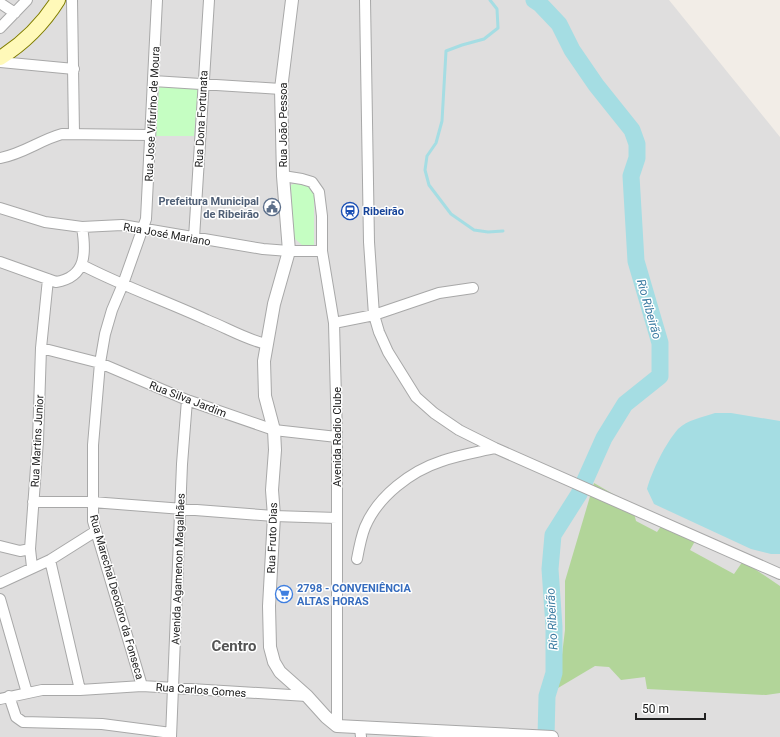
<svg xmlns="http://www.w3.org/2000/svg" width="780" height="737" viewBox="0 0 780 737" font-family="Roboto,sans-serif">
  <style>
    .residential { fill: #dfdede }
    .forest { fill: #b2d599 }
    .park { fill: #c5fec2 }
    .water { fill: #a5dde3 }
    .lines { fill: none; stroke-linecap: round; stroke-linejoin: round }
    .stream { stroke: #a5dde3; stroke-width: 3 }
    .river { stroke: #a5dde3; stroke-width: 17 }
    .minor-casing { stroke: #a8a8a8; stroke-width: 12 }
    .tertiary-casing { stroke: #a8a8a8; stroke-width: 14 }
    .secondary-casing { stroke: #817e00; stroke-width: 16 }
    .minor { stroke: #fff; stroke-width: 10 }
    .tertiary { stroke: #fff; stroke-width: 12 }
    .secondary { stroke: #fff9b9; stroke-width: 14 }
    .labels { text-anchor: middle; stroke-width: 3; stroke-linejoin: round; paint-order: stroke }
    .street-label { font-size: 11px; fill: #212121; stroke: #fff }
    .service-label { font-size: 11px; font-weight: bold; fill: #4e5e75; stroke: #fff; text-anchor: end }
    .transit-label { font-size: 11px; font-weight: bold; fill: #164399; stroke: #fff; text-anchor: start }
    .shop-label { font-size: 11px; font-weight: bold; fill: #366cbe; stroke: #fff; text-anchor: start }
    .water-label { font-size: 12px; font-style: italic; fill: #3c7ca2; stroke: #fff }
    .district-label { font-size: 15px; font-weight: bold; fill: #545454; stroke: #fff }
  </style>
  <rect width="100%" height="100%" fill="#f2ede7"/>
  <path class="residential" d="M0 0H669L780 137V737H0Z"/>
  <path class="forest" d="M594 483 632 505 636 521 657 532 666 519 699 534 690 550 734 574 743 561 780 586V693L766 695 647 689 645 677 621 680 609 667 595 666 558 688 565 630V581Z"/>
  <path class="park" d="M159 87 198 88 194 136H156Z
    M297 183 310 185 314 190V247L302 245 293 237 291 185Z"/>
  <path class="water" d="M715 413H731L780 421V554H771L751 549 654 504 647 489C652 471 665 444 678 429 687 420 703 417 715 413Z"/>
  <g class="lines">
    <path class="stream" d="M490 0 497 9 498 28 484 39 462 45 446 51 442 121 436 143 427 156 425 170 429 185 451 214 474 230 488 232 503 231"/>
    <path class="river" d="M534 0 540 4 559 24 572 50 596 85 632 130 637 144V158L631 176 636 261 660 343V376L625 404 604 438 579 494 553 535 550 569 554 627V673L547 696 546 737"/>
    <g class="minor-casing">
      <path id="minor" d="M72 0 74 133
        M365 0 369 242 374 315 379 332 388 352 416 397 434 413 459 430 495 448 780 574
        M0 3 15 13
        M0 28 27 0
        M0 62 74 69
        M153 81 281 89
        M0 158C23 154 40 140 62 134L150 135
        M283 176 302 179 312 182 319 192 322 216V251L334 323 337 437V726
        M0 208 45 222 82 227 122 225 263 249 289 251H322
        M194 238 209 0
        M0 262 56 282C87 277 86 252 82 227
        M82 265C122 286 166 301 207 320 227 328 245 339 266 344
        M334 323 374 315 439 293 473 288
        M41 348 100 363 187 400 274 430 337 437
        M33 502H92L274 516 337 518
        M0 546 20 551 30 549
        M357 559C359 548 361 537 365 527 378 496 411 471 442 461 459 455 478 452 495 448
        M50 560 80 690
        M32 567 30 549 38 440 41 348 48 279
        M0 583 50 560 96 531
        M0 599 27 693
        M142 686 93 521V445L100 363 105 334 112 310 123 284 146 219 157 0
        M9 696 16 717 23 722 102 724 171 733
        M0 699 42 690H80L142 686 307 696
        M360 728 361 737
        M171 737 182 464 187 400"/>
    </g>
    <g class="tertiary-casing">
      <path id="tertiary" d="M292 0 281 89 283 176 289 251 274 304 264 361 265 396 274 430 275 450 272 490 274 516 269 606 270 647 274 662 280 672 307 696 326 717 337 726
        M337 726 552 737"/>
    </g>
    <g class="secondary-casing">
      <path id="secondary" d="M0 58C24 43 43 24 58 0"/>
    </g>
    <use href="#minor" class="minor"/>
    <use href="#tertiary" class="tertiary"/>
    <use href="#secondary" class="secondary"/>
  </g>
  <defs>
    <g id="civic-ring" transform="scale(0.9)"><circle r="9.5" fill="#fff" stroke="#5c6f8a" stroke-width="1.5"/><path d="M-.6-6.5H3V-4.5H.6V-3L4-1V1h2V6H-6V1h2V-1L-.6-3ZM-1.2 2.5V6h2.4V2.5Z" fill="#5c6f8a"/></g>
    <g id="station-ring" transform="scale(0.9)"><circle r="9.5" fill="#fff" stroke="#1a4fb4" stroke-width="1.5"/><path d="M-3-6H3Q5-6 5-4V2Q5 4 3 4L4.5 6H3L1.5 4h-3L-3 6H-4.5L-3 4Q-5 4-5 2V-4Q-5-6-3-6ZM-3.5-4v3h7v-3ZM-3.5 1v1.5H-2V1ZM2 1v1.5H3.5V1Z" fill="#1a4fb4"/></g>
    <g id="supermarket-ring" transform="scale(0.9)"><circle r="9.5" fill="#fff" stroke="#3f7fe0" stroke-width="1.5"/><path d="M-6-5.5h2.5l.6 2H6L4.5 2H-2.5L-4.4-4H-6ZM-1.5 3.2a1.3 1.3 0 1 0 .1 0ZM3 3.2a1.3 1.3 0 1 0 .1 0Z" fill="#3f7fe0"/></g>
  </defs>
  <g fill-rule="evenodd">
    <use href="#civic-ring" x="272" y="207"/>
    <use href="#station-ring" x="350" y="211"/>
    <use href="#supermarket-ring" x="284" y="594"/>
  </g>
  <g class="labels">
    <g class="street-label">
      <text transform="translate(152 114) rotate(-87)" y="4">Rua Jose Vifurino de Moura</text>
      <text transform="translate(201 119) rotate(-87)" y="4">Rua Dona Fortunata</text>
      <text transform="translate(283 125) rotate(-90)" y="4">Rua João Pessoa</text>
      <text transform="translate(167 234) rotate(10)" y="4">Rua José Mariano</text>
      <text transform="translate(188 399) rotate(21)" y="4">Rua Silva Jardim</text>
      <text transform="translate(337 437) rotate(-90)" y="4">Avenida Radio Clube</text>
      <text transform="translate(37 441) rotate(-87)" y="4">Rua Martins Junior</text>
      <text transform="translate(272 538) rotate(-88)" y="4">Rua Fruto Dias</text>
      <text transform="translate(178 569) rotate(-88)" y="4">Avenida Agamenon Magalhães</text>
      <text transform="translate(117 597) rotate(74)" y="4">Rua Marechal Deodoro da Fonseca</text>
      <text transform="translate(201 690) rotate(4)" y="4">Rua Carlos Gomes</text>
    </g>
    <g class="service-label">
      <text x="259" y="205">Prefeitura Municipal<tspan x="259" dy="13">de Ribeirão</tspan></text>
    </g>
    <g class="transit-label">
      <text x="363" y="215">Ribeirão</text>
    </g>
    <g class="shop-label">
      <text x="297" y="592">2798 - CONVENIÊNCIA<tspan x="297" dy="13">ALTAS HORAS</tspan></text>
    </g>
    <g class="water-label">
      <text transform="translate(649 309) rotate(74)" y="4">Rio Ribeirão</text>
      <text transform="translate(552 619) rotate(-93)" y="4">Rio Ribeirão</text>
    </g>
    <g class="district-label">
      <text x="234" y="651">Centro</text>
    </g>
  </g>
  <path d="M636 713v6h69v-6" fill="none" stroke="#212121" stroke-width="2"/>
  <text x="642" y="713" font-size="12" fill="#212121" stroke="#ffffff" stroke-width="3" paint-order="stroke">50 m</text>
</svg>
